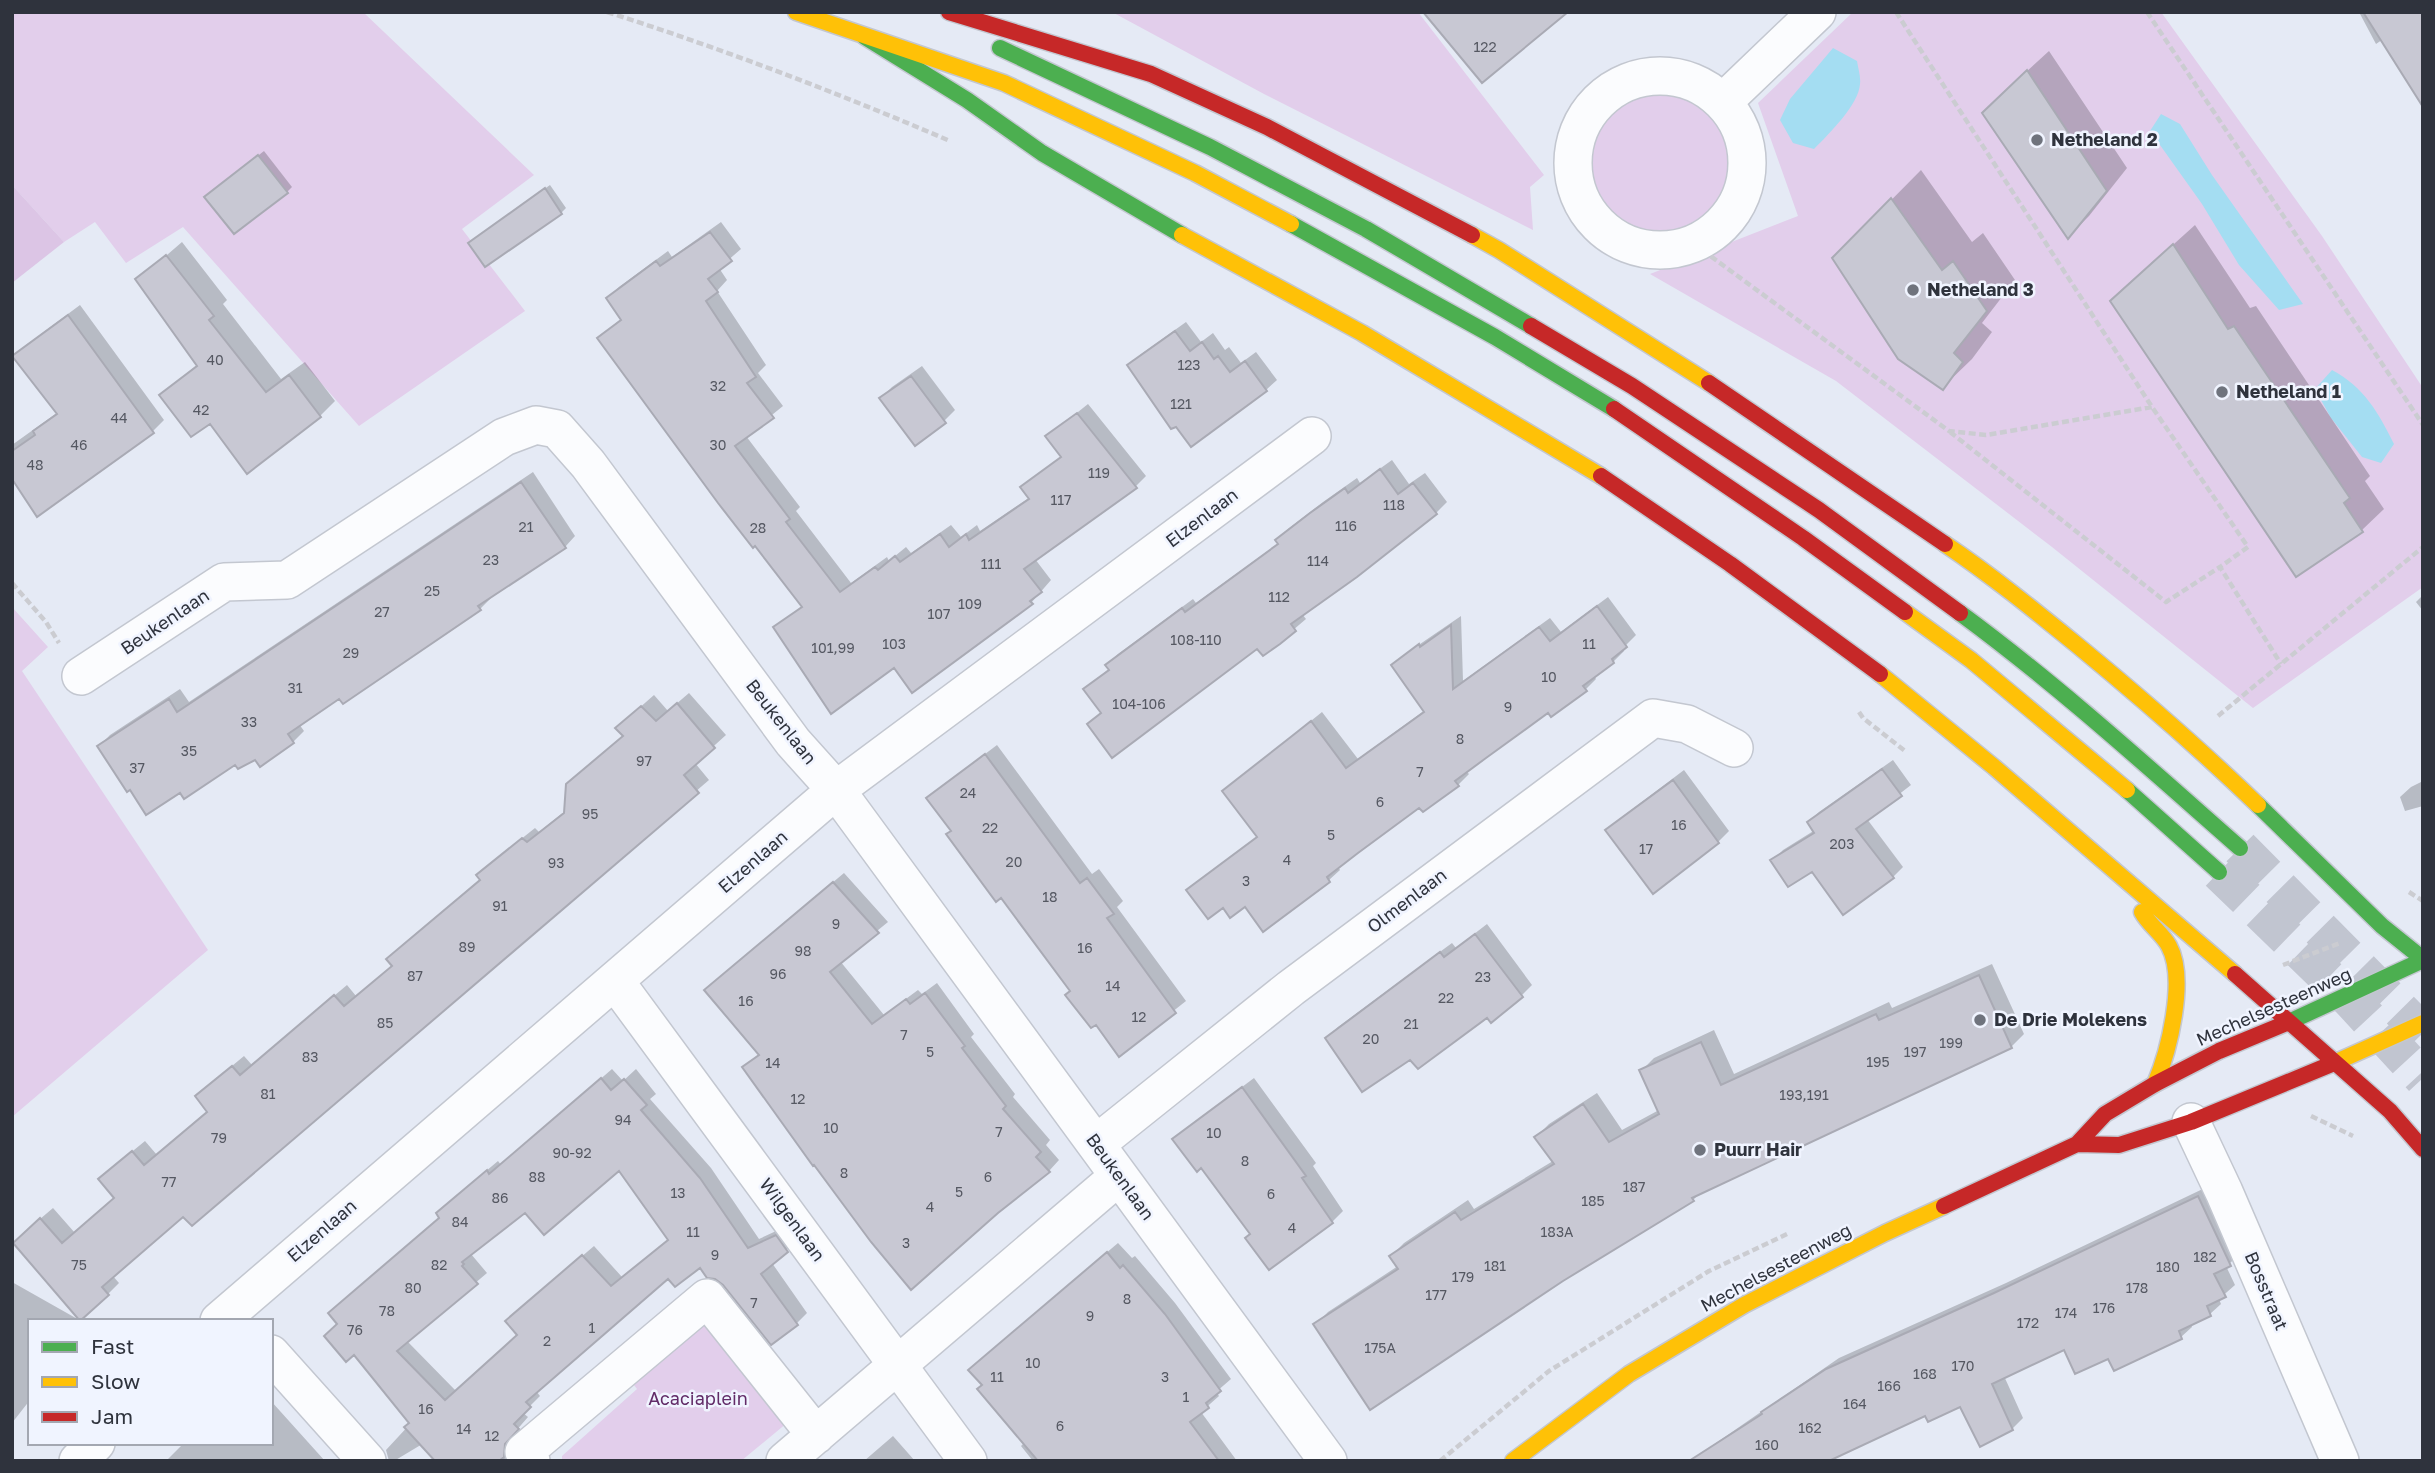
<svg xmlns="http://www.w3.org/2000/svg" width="2435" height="1473" viewBox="0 0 2435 1473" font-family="'Golos Text',sans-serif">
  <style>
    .green { fill: #e2ceeb }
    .forest { fill: #dcc5e5 }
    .water { fill: #a4ddf2 }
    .shadow { fill: #0003; fill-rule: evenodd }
    .building { fill: #c8c8d3; stroke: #a9aab4; stroke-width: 2; fill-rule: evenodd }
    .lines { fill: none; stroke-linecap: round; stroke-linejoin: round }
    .highway-tunnel { stroke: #c1c5d0; stroke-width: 38; stroke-dasharray: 38 19; stroke-linecap: butt }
    .street-casing { stroke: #c3c7d0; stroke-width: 40 }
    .fast-casing { stroke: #c3c7d0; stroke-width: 19 }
    .slow-casing { stroke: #c3c7d0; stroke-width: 19 }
    .jam-casing { stroke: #c3c7d0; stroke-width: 19 }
    .path { stroke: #cbccd1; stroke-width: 4.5; stroke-dasharray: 7 3.5; stroke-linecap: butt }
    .street { stroke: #fbfcfe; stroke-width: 37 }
    .fast { stroke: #4caf50; stroke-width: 16 }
    .slow { stroke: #ffc107; stroke-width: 16 }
    .jam { stroke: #c62828; stroke-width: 16 }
    .poi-dot { fill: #6f737d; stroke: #f0f4ff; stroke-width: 2.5 }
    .labels { text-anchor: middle; stroke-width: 5; stroke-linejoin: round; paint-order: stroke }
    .number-label { font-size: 14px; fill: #555862 }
    .poi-label { font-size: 18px; font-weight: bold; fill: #2f333d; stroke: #f0f4ff; text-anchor: start }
    .street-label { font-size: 18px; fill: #2f333d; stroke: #f0f4ff }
    .park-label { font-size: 18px; fill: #622b68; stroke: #f0f4ff }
  </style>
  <rect width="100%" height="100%" fill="#e5eaf5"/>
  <path class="green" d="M12 12H363L534 175 462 229 525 311 359 426 183 227 126 263 95 222 64 242 12 185Z
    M1112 12H1418L1544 175 1530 187 1533 230 1264 94Z
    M1853 12H2161L2322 236 2423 388V587L2253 708 2052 547 1836 381 1650 274 1798 216 1758 103Z
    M1592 163a68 68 0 1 1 136 0a68 68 0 1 1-136 0Z
    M12 607 48 647 22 671 208 950 12 1117Z
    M704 1306 793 1418 741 1461H562V1456L637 1389 623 1371Z"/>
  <path class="forest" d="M12 185 64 242 12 283Z"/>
  <path class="water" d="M1833 48 1857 61C1858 68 1861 77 1860 84 1859 104 1829 134 1814 149L1793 143 1780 120 1790 99Z
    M2161 114 2180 124 2212 175 2303 304 2279 310 2239 265 2202 204 2150 131Z
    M2332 370C2364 387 2378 412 2394 444L2381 463 2362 457 2331 418 2315 389Z"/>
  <path class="shadow" d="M2359 12H2423L2376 44Z
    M2049 51 2127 168 2089 216 2068 237 2005 91Z
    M264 151 292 187 287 192H211Z
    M1921 170 1972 242 1983 233 2015 280 1982 323 1992 332 1972 359 1942 388 1834 258Z
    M550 185 566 208 561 213 475 238Z
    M721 222 741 249 719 268 727 280 717 291 766 365 758 373 783 406 746 436 800 507 796 511 851 583 887 557 889 561 906 547 911 553 951 525 961 537 977 525 980 531 1030 497 1022 487 1062 456 1048 436 1088 404 1146 476 1135 487 1035 559 1051 580 1031 603 895 665 775 628 803 605 599 338 622 318 608 298 619 287 668 251 672 257Z
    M2195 225 2250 308 2256 306 2370 476 2365 481 2384 509 2362 530 2297 575 2134 280Z
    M182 242 227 300 223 304 281 379 305 362 335 401 320 416 210 422 161 395 198 364 138 280Z
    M80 305 164 420 153 431 38 515 12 476V445L58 412 14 357 25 346Z
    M1186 322 1201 342 1213 333 1225 350 1229 347 1241 363 1256 352 1277 380 1266 390 1130 366 1140 355Z
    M922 366 955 410 944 421 881 398 892 387Z
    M1392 460 1409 484 1425 473 1447 502 1436 513 1302 614 1306 619 1279 642 1257 647 1089 724 1102 711 1085 689 1110 668 1107 665 1118 654 1193 599 1196 603 1279 543 1277 540 1288 529 1323 502 1357 478 1360 483Z
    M533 472 575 536 565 547 490 596 491 598 480 609 299 724 304 731 293 742 255 757 236 762 180 791 99 746 110 735 180 689 189 702Z
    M2423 595V611L2416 602Z
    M1608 597 1636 635 1622 649 1624 651 1613 662 1594 676 1596 679 1586 689 1552 715 1548 711 1466 771 1469 774 1458 785 1423 810 1420 806 1338 867 1340 870 1329 880 1264 929 1246 905H1223L1189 890 1258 836 1224 791 1322 712 1358 759 1425 710 1393 665 1404 655 1461 616 1463 681 1550 618 1561 632Z
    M689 693 726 735 695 763 709 780 192 1224 183 1214 112 1275 119 1283 108 1294 26 1231 53 1208 75 1233 115 1197 112 1168 145 1141 157 1155 209 1111V1085L244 1056 252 1065 347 985 356 996 393 965 400 947 481 879 490 864 535 828 539 832 565 811 624 735 629 717 654 695 668 711Z
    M997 745 1092 874 1099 869 1123 901 1117 907 1186 1001 1119 1054 929 798 940 788Z
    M1893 760 1911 785 1867 819 1903 867 1893 877 1813 870 1773 860 1783 850 1815 830 1809 822 1819 812Z
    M1684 770 1729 831 1718 842 1607 830 1618 820Z
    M2423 781V806L2405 811 2400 797 2411 787Z
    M844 873 888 922 840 961 884 1015 918 990 922 994 937 983 974 1034 971 1037 1015 1094 1013 1097 1050 1140 1046 1145 1059 1160 1049 1171 744 1067 760 1053 717 980Z
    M1487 924 1532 985 1521 996 1487 1015 1327 1038 1338 1027 1452 943 1456 948Z
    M1992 964 2024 1034 2011 1047 1702 1191 1693 1200 1316 1324 1328 1312 1398 1266 1391 1256 1404 1243 1468 1200 1474 1209 1553 1161 1536 1137 1549 1124 1597 1093 1622 1130 1659 1110 1641 1071 1654 1058 1714 1030 1734 1074 1889 1002 1892 1008Z
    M612 1069 623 1081 636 1069 656 1094 650 1099 711 1168 759 1239 787 1226 798 1240 772 1263 807 1313 797 1323 725 1284 700 1266 668 1276 536 1391 540 1396 523 1413 528 1417 515 1432 513 1443 523 1461H441L424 1443 394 1461H389L386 1450 411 1423 354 1353 448 1203 498 1161 501 1165ZM619 1169 669 1239 622 1277 594 1246 518 1311 519 1334 456 1391 407 1341 487 1273 471 1254 525 1211Z
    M1254 1078 1316 1163 1313 1166 1343 1211 1332 1222 1252 1234 1202 1166 1175 1140 1186 1129Z
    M2209 1186 2241 1254 2226 1266 2235 1285 2219 1299 2221 1304 2210 1314 2191 1324 2192 1327 2181 1337 2109 1357 2064 1347 2004 1376 2023 1418 2012 1429 1961 1405 1926 1414 1690 1461 1839 1358 2006 1283Z
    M1118 1243 1132 1258 1135 1256 1175 1303 1231 1379 1216 1392 1219 1396 1201 1412 1237 1461H1033L1021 1446 1024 1443 984 1385 981 1359Z
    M12 1282 81 1321H30V1400L12 1423Z
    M271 1401 325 1461H166L184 1443H271Z
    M893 1436 915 1461H864Z"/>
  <path class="building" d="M1423 12H1568L1482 83Z
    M2363 12H2423V107Z
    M2027 70 2107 191 2068 239 1982 113Z
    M258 155 288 193 234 234 204 197Z
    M545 188 562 214 485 267 468 243Z
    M1891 198 1942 270 1953 261 1987 311 1954 353 1963 362 1943 390 1898 359 1832 258Z
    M710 232 732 261 708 279 718 292 706 301 756 377 747 383 774 418 735 446 790 519 786 522 840 592 875 567 878 570 895 556 900 562 940 534 949 547 966 534 969 540 1029 499 1020 487 1061 457 1045 436 1077 413 1137 488 1024 569 1042 592 1030 601 1033 604 912 693 894 668 831 714 773 627 802 607 755 546 753 548 718 503 597 338 621 320 606 298 656 261 660 266Z
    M2173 244 2228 329 2234 326 2350 498 2344 503 2363 532 2296 577 2110 301Z
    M166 255 214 316 209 320 266 392 289 375 321 417 247 474 210 424 191 437 159 395 197 366 135 279Z
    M68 315 154 433 37 517 12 479V451L35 435 33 431 57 414 12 356Z
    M1175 331 1190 351 1202 342 1214 359 1218 356 1230 372 1245 361 1267 391 1191 447 1176 427 1171 429 1127 365Z
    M911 376 946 423 915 446 879 398Z
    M1380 469 1398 494 1413 483 1437 514 1357 577 1291 624 1296 631 1280 644 1263 656 1257 649 1112 758 1087 724 1101 713 1083 689 1109 670 1105 665 1182 608 1185 612 1278 544 1275 540 1310 513 1345 488 1348 493Z
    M521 482 566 548 478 606 481 610 343 704 339 699 288 734 294 743 260 767 255 760 238 769 235 765 184 799 180 793 146 815 130 790 127 792 97 746 169 699 177 712Z
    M1597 606 1627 647 1612 659 1614 663 1583 686 1587 691 1551 717 1548 713 1486 758 1455 781 1459 786 1423 812 1419 808 1358 853 1327 877 1330 882 1263 932 1245 907 1230 918 1223 908 1208 919 1186 890 1257 837 1222 791 1292 736 1311 721 1346 768 1424 712 1391 665 1419 644 1420 647 1451 625 1453 689 1539 627 1550 641Z
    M677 703 715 748 684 775 699 793 192 1226 183 1217 102 1287 109 1295 80 1321 13 1243 40 1218 62 1243 114 1198 98 1179 132 1151 144 1165 207 1112 195 1096 232 1066 240 1075 334 995 344 1006 392 966 386 959 480 880 476 875 522 838 527 842 564 813 566 784 623 736 615 728 641 706 656 721Z
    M985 754 1080 883 1087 878 1114 914 1107 918 1176 1013 1119 1057 1096 1025 1091 1028 1065 995 1070 991 1001 898 996 902 946 834 951 831 926 798Z
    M1882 769 1902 796 1856 829 1894 878 1843 915 1812 872 1788 887 1770 860 1814 833 1807 822Z
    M1673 780 1719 843 1653 894 1605 830Z
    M833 882 879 933 830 972 872 1024 906 999 910 1004 925 993 965 1046 962 1048 1006 1106 1003 1109 1041 1152 1036 1157 1050 1172 998 1213 911 1290 871 1242 814 1165 813 1166 742 1067 759 1055 704 990Z
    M1475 934 1523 997 1491 1023 1487 1018 1418 1069 1410 1060 1362 1092 1325 1038 1440 952 1444 957Z
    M1979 975 2012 1048 1692 1198 1694 1201 1563 1281 1370 1410 1313 1324 1398 1269 1389 1256 1455 1212 1461 1220 1554 1164 1534 1137 1583 1104 1609 1142 1659 1114 1639 1070 1701 1042 1721 1085 1876 1014 1879 1020Z
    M601 1078 611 1090 624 1079 647 1105 641 1110 700 1178 748 1248 776 1235 788 1252 761 1274 798 1325 771 1345 723 1285 715 1279 707 1278 700 1268 675 1287 668 1279 526 1402 531 1407 514 1424 519 1429 505 1444 504 1457 499 1461H435L404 1427 409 1423 354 1355 346 1362 324 1336 337 1324 328 1313 439 1218 436 1213 487 1170 489 1174ZM619 1171 668 1240 611 1286 582 1255 505 1321 517 1335 445 1400 397 1351 478 1284 462 1266 464 1264 462 1262 525 1213 544 1235Z
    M1242 1087 1306 1176 1302 1178 1333 1223 1269 1270 1245 1238 1250 1234 1201 1168 1197 1172 1172 1139Z
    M2198 1196 2231 1266 2214 1274 2226 1297 2207 1306 2211 1316 2179 1331 2182 1339 2114 1371 2108 1359 2075 1374 2064 1350 1992 1384 2013 1430 1980 1447 1960 1407 1928 1422 1925 1416 1829 1461H1689L1762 1414 1761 1412 1826 1369 1994 1293Z
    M1107 1252 1120 1268 1123 1265 1165 1314 1221 1391 1206 1403 1209 1408 1190 1422 1219 1461H1038L977 1389 982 1385 968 1370Z"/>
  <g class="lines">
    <path class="highway-tunnel" d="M2240 848 2423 1033
      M2219 872 2350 999 2423 1078"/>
    <g class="street-casing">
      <path id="street" d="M1573 163a87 87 0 1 1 174 0a87 87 0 1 1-174 0Z
        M1723 102 1817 12
        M81 676 224 582 287 580 504 437 536 425 557 429 588 464 793 742 836 790 1328 1461
        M615 981 968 1461
        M2191 1122 2224 1192 2340 1461
        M1096 1144 1291 988 1653 718 1687 724 1734 748
        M219 1321 836 790 1312 436
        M271 1354 367 1461
        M78 1461 96 1443
        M531 1461 524 1452 707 1298 816 1435
        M785 1461 1119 1176"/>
    </g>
    <g class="fast-casing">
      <path id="fast" d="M865 37 967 100 1042 153 1182 235
        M1000 48 1210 147 1366 229 1531 326
        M1291 224 1495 337 1614 409
        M1960 613C2058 685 2149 768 2240 848
        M2127 790 2219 872
        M2258 805 2382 926 2423 959
        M2289 1022 2423 960"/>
    </g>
    <g class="slow-casing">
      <path id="slow" d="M796 12 1004 83 1195 173 1291 224
        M1182 235 1362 333 1601 476
        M1472 235 1499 250 1709 383
        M1945 544C1991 575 2034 610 2077 645 2139 696 2200 749 2258 805
        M1905 612 1971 660 2127 790
        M1880 674 1994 767 2235 974
        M2142 912C2149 925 2162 933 2169 946 2187 979 2169 1051 2155 1084
        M2334 1063 2423 1023
        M1513 1461 1629 1374 1744 1305 1885 1233 1944 1206"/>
    </g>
    <g class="jam-casing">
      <path id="jam" d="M949 12 1151 74 1267 127 1472 235
        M1531 326 1632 386 1819 510 1960 613
        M1709 383 1945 544
        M1614 409 1803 538 1905 612
        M1601 476 1730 564 1880 674
        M2235 974 2390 1111 2423 1149
        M2077 1144 2119 1145 2191 1122 2334 1063
        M1944 1206 2077 1144 2105 1114 2155 1084 2219 1051 2289 1022"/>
    </g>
    <path class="path" d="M607 12C723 49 838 93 950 141
      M1896 12 2152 407 2248 547 2220 567 2281 664
      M2147 12 2423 425
      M1694 244 1949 431 1986 435 2152 407
      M1950 432 2166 602 2220 567
      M12 583 46 622 59 643
      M1859 712 1863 718 1905 751
      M2218 716 2423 547
      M2409 892 2423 901
      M2283 965 2340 943
      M2311 1116 2353 1136
      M1440 1461 1549 1371 1709 1271 1787 1234"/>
    <use href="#street" class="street"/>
    <use href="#fast" class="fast"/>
    <use href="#slow" class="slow"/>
    <use href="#jam" class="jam"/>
  </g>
  <g class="poi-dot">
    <circle cx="2037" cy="140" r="7"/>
    <circle cx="1913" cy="290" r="7"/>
    <circle cx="2222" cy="392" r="7"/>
    <circle cx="1980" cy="1020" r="7"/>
    <circle cx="1700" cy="1150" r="7"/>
  </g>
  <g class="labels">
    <g class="number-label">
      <text x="1485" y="52">122</text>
      <text x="215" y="365">40</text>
      <text x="1189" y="370">123</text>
      <text x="718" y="391">32</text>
      <text x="1181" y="409">121</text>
      <text x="201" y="415">42</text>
      <text x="119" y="423">44</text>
      <text x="79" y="450">46</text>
      <text x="718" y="450">30</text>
      <text x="35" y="470">48</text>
      <text x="1099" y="478">119</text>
      <text x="1061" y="505">117</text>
      <text x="1394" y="510">118</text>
      <text x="1346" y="531">116</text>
      <text x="526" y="532">21</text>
      <text x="758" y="533">28</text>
      <text x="491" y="565">23</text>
      <text x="1318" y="566">114</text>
      <text x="991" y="569">111</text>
      <text x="432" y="596">25</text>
      <text x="1279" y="602">112</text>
      <text x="970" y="609">109</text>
      <text x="382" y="617">27</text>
      <text x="939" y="619">107</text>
      <text x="1196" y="645">108-110</text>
      <text x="894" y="649">103</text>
      <text x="1589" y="649">11</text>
      <text x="833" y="653">101,99</text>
      <text x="351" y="658">29</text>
      <text x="1549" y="682">10</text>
      <text x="295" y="693">31</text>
      <text x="1139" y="709">104-106</text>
      <text x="1508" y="712">9</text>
      <text x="249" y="727">33</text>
      <text x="1460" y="744">8</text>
      <text x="189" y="756">35</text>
      <text x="644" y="766">97</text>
      <text x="137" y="773">37</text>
      <text x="1420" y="777">7</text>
      <text x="968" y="798">24</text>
      <text x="1380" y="807">6</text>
      <text x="590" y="819">95</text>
      <text x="1679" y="830">16</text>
      <text x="990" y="833">22</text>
      <text x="1331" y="840">5</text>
      <text x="1842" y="849">203</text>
      <text x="1646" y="854">17</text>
      <text x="1287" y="865">4</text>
      <text x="1014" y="867">20</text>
      <text x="556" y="868">93</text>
      <text x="1246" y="886">3</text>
      <text x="1050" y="902">18</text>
      <text x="500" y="911">91</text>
      <text x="836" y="929">9</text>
      <text x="467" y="952">89</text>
      <text x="1085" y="953">16</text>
      <text x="803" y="956">98</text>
      <text x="778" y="979">96</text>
      <text x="415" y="981">87</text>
      <text x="1483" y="982">23</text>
      <text x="1113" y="991">14</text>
      <text x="1446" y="1003">22</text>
      <text x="746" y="1006">16</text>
      <text x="1139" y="1022">12</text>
      <text x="385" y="1028">85</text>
      <text x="1411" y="1029">21</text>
      <text x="904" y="1040">7</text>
      <text x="1371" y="1044">20</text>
      <text x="1951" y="1048">199</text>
      <text x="930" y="1057">5</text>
      <text x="1915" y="1057">197</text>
      <text x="310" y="1062">83</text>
      <text x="1878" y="1067">195</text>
      <text x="773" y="1068">14</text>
      <text x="268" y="1099">81</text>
      <text x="1804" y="1100">193,191</text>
      <text x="798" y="1104">12</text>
      <text x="623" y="1125">94</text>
      <text x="831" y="1133">10</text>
      <text x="999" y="1137">7</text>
      <text x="1214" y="1138">10</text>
      <text x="219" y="1143">79</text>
      <text x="572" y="1158">90-92</text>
      <text x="1245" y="1166">8</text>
      <text x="844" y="1178">8</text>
      <text x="537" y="1182">88</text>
      <text x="988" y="1182">6</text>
      <text x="169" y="1187">77</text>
      <text x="1634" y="1192">187</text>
      <text x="959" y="1197">5</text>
      <text x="678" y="1198">13</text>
      <text x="1271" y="1199">6</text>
      <text x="500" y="1203">86</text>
      <text x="1593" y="1206">185</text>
      <text x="930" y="1212">4</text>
      <text x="460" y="1227">84</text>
      <text x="1292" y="1233">4</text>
      <text x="693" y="1237">11</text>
      <text x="1557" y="1237">183A</text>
      <text x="906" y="1248">3</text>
      <text x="715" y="1260">9</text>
      <text x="2205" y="1262">182</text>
      <text x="79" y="1270">75</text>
      <text x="439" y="1270">82</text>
      <text x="1495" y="1271">181</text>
      <text x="2168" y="1272">180</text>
      <text x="1463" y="1282">179</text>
      <text x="413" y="1293">80</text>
      <text x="2137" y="1293">178</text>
      <text x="1436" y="1300">177</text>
      <text x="1127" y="1304">8</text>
      <text x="754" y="1308">7</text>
      <text x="2104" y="1313">176</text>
      <text x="387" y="1316">78</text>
      <text x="2066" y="1318">174</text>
      <text x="1090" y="1321">9</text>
      <text x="2028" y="1328">172</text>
      <text x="592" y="1333">1</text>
      <text x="355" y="1335">76</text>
      <text x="547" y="1346">2</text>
      <text x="1380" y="1353">175A</text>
      <text x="1033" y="1368">10</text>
      <text x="1963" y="1371">170</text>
      <text x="1925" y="1379">168</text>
      <text x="997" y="1382">11</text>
      <text x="1165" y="1382">3</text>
      <text x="1889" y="1391">166</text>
      <text x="1186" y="1402">1</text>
      <text x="1855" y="1409">164</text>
      <text x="426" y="1414">16</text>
      <text x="1060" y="1431">6</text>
      <text x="1810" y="1433">162</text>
      <text x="464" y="1434">14</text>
      <text x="492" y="1441">12</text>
      <text x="1767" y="1450">160</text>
    </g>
    <g class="poi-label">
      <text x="2051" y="146">Netheland 2</text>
      <text x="1927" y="296">Netheland 3</text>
      <text x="2236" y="398">Netheland 1</text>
      <text x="1994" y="1026">De Drie Molekens</text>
      <text x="1714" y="1156">Puurr Hair</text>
    </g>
    <g class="street-label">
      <text transform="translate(1202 518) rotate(-37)" y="6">Elzenlaan</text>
      <text transform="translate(165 622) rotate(-34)" y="6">Beukenlaan</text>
      <text transform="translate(781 722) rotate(52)" y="6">Beukenlaan</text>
      <text transform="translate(753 862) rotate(-41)" y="6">Elzenlaan</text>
      <text transform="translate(1407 901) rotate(-37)" y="6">Olmenlaan</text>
      <text transform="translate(2274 1007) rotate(-24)" y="6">Mechelsesteenweg</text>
      <text transform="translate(1120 1177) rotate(54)" y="6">Beukenlaan</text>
      <text transform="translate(792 1220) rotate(54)" y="6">Wilgenlaan</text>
      <text transform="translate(322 1231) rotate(-41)" y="6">Elzenlaan</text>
      <text transform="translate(1776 1268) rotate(-28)" y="6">Mechelsesteenweg</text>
      <text transform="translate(2266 1291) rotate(67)" y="6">Bosstraat</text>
    </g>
    <g class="park-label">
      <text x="698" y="1405">Acaciaplein</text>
    </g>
  </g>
  <rect width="2435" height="1473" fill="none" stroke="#2f333d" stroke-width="28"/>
  <rect x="28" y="1319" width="245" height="126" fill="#f0f4ff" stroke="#a3a7b1" stroke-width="2"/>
  <rect x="42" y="1342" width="35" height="10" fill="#4caf50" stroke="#a3a7b1" stroke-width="2"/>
  <text x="91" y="1354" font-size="21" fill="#2f333d">Fast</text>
  <rect x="42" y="1377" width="35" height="10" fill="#ffc107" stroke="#a3a7b1" stroke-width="2"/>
  <text x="91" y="1389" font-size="21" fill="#2f333d">Slow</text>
  <rect x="42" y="1412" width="35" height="10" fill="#c62828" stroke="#a3a7b1" stroke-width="2"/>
  <text x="91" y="1424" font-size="21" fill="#2f333d">Jam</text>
</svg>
